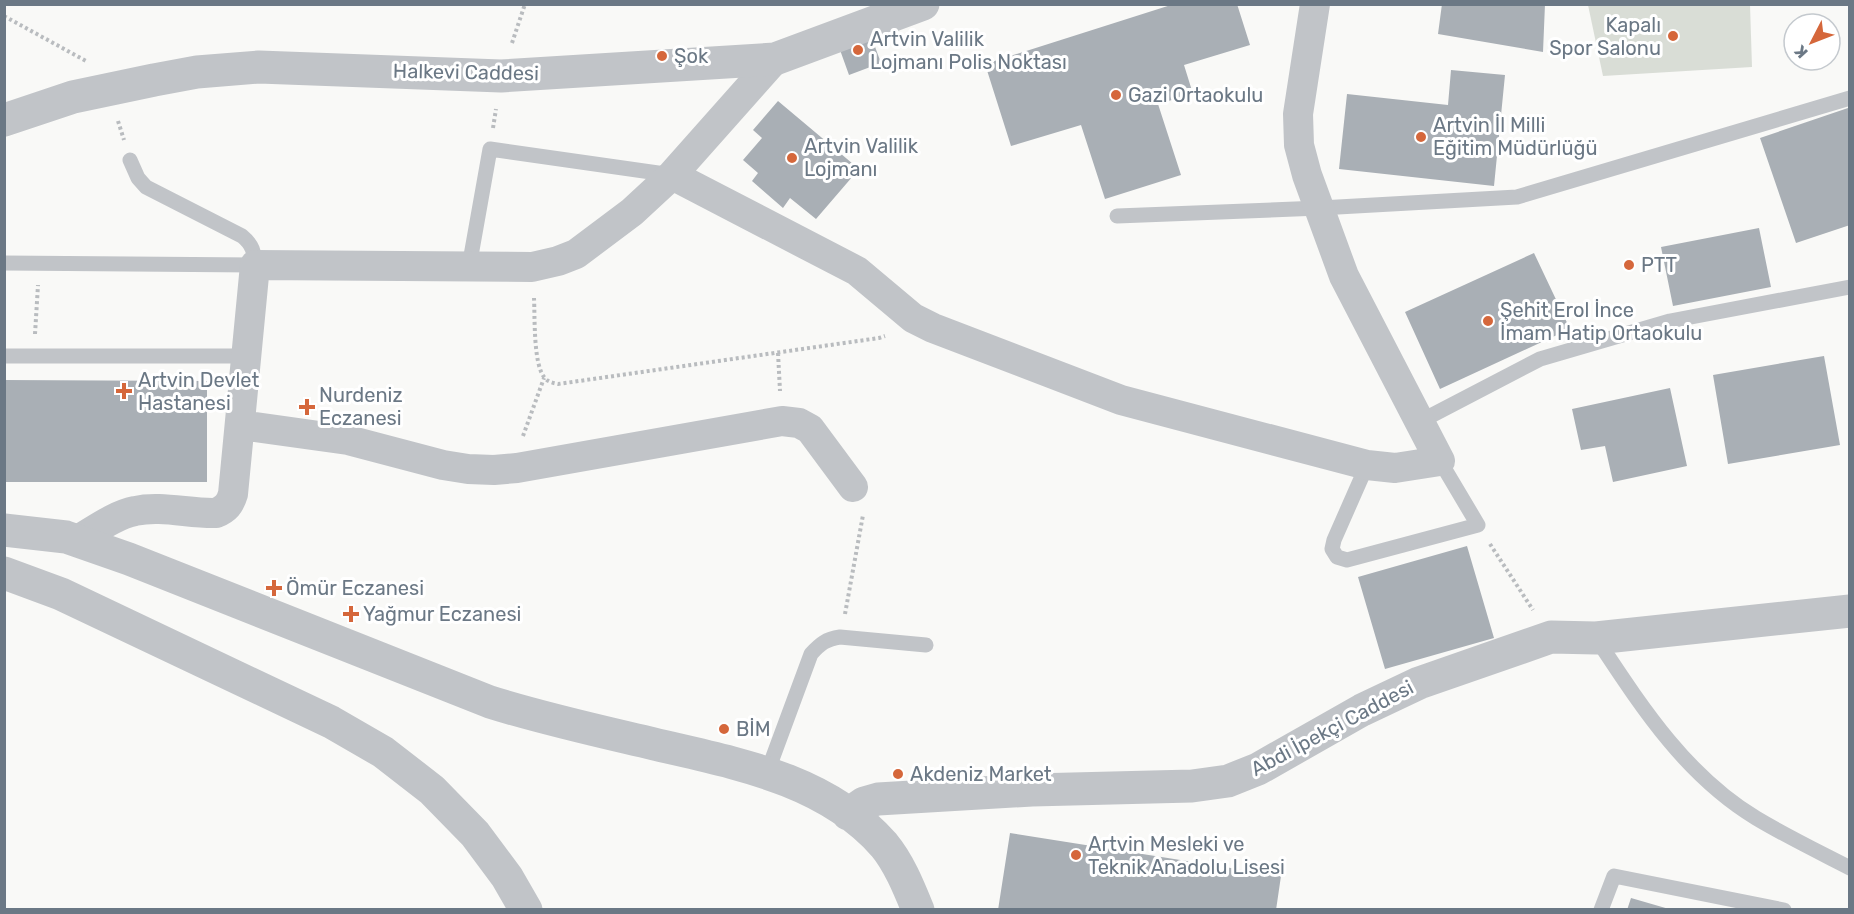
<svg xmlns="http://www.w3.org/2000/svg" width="1854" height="914" viewBox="0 0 1854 914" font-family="Rubik,sans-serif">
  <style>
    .green { fill: #d9ddd6 }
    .building { fill: #a9afb5 }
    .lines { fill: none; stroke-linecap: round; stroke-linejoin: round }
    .path { stroke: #b9bcbf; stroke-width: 4; stroke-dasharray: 3 3; stroke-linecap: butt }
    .service { stroke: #c1c4c8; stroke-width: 15 }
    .minor { stroke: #c1c4c8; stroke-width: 30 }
    .tertiary { stroke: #c1c4c8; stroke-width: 33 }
    .poi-dot { fill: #d5673b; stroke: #fff; stroke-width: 2 }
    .labels { text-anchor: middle; stroke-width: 6; stroke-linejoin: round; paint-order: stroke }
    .poi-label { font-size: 20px; fill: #6b7885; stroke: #fff; text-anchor: start }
    .street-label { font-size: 20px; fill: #6b7885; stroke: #fff }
  </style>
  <rect width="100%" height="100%" fill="#f9f9f7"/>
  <path class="green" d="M1588 5H1750L1752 67 1603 76Z"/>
  <path class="building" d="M1174 4H1237L1250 45 1184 65 1193 94 1158 104 1181 175 1105 199 1081 125 1011 146 985 64Z
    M1442 4H1545L1543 52 1438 34Z
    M867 25 881 63 849 75 835 36Z
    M1451 70 1505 75 1494 186 1339 169 1347 94 1448 105Z
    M778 101 859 169 816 219 790 198 783 208 752 181 758 173 743 160 762 138 753 130Z
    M1848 108 1850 113V225L1796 243 1760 138Z
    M1759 228 1771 287 1673 306 1661 247Z
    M1534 253 1570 329 1440 389 1405 312Z
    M1824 356 1840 445 1728 464 1713 375Z
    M4 380 207 381V482H4Z
    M1670 388 1687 466 1613 482 1605 446 1581 450 1572 409Z
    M1467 546 1494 638 1385 669 1358 577Z
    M1010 833 1281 876 1276 910H998Z
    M1631 898 1669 909V910H1627Z"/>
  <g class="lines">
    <path class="path" d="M4 16 86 61
      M512 43 525 4
      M118 121 124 140
      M493 128 496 109
      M534 298C535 316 533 366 545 378 548 382 553 383 558 384L879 338 885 336
      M35 334 38 285
      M778 353 780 391
      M523 436 544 378
      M1490 544 1533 610
      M845 614 863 515"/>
    <path class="service" d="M1117 216 1320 208 1517 197 1850 98
      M4 263 255 265C254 252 253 245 242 236L146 187 138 178 130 160
      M469 267 490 149 672 175
      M4 356H247
      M1419 422 1540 359 1670 321 1850 287
      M1367 465 1334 540 1332 549 1337 557 1347 560 1478 525 1440 461
      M1596 638C1641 706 1685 775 1756 818 1786 836 1819 852 1850 868
      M767 773 811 654C820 644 826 639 840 637L926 645
      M1601 910 1614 876 1784 910"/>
    <path class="minor" d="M672 175 857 271 913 318 933 328 1121 400 1367 465 1395 468 1440 461 1344 276 1307 175 1299 145 1298 114 1315 4
      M240 425 348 440 443 465 468 469 494 470 517 468 782 421 799 423 810 429 853 487
      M76 541C95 530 115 515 135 511 161 505 190 514 216 513 226 509 230 504 233 494L255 265 532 267 558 261 576 254 632 212 672 175 775 59"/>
    <path class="tertiary" d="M4 120 73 97 154 80 197 72 259 67 501 76 775 59 923 4
      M4 530 66 537 129 559 490 702C544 719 599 731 654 744 735 763 826 779 884 845 899 863 909 888 918 910
      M4 573 61 594 331 722 383 752 432 790 475 834 507 877 526 910
      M848 814 864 803 878 799 1032 790 1192 786 1228 781 1258 769 1362 710 1419 683 1551 637 1596 638 1850 611"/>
  </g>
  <g class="poi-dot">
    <circle cx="1673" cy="36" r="6"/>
    <circle cx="858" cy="50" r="6"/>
    <circle cx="662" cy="56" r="6"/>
    <circle cx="1116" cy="95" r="6"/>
    <circle cx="1421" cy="137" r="6"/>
    <circle cx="792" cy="158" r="6"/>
    <circle cx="1629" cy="265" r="6"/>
    <circle cx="1488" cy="321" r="6"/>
    <path d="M121 382h6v6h6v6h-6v6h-6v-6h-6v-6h6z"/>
    <path d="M304 398h6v6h6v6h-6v6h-6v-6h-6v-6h6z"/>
    <path d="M271 579h6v6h6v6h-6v6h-6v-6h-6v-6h6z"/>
    <path d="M348 605h6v6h6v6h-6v6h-6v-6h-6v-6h6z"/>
    <circle cx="724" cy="729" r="6"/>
    <circle cx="898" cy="774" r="6"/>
    <circle cx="1076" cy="855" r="6"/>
  </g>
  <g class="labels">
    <g class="poi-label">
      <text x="1661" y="32" text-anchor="end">Kapalı<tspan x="1661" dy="23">Spor Salonu</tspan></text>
      <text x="870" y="46">Artvin Valilik<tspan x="870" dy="23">Lojmanı Polis Noktası</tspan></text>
      <text x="674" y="63">Şok</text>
      <text x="1128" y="102">Gazi Ortaokulu</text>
      <text x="1433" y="132">Artvin İl Milli<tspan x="1433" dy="23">Eğitim Müdürlüğü</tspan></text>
      <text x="804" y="153">Artvin Valilik<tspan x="804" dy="23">Lojmanı</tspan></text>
      <text x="1641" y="272">PTT</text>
      <text x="1500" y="317">Şehit Erol İnce<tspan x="1500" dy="23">İmam Hatip Ortaokulu</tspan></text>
      <text x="138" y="387">Artvin Devlet<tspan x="138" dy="23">Hastanesi</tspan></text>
      <text x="319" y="402">Nurdeniz<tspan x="319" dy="23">Eczanesi</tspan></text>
      <text x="286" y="595">Ömür Eczanesi</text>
      <text x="363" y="621">Yağmur Eczanesi</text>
      <text x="736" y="736">BİM</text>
      <text x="910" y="781">Akdeniz Market</text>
      <text x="1088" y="851">Artvin Mesleki ve<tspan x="1088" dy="23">Teknik Anadolu Lisesi</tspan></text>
    </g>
    <g class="street-label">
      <text transform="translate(466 72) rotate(1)" y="7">Halkevi Caddesi</text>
      <text transform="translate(1332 728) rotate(-28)" y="7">Abdi İpekçi Caddesi</text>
    </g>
  </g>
  <rect width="1854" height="914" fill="none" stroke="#6b7885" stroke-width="12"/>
  <g transform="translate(1812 42) rotate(228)"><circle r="28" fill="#ffffff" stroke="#c4c9ce" stroke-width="1.5"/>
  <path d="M0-4.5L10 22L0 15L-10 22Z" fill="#d5673b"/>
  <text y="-9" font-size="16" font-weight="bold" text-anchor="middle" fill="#6b7885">K</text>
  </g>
</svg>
